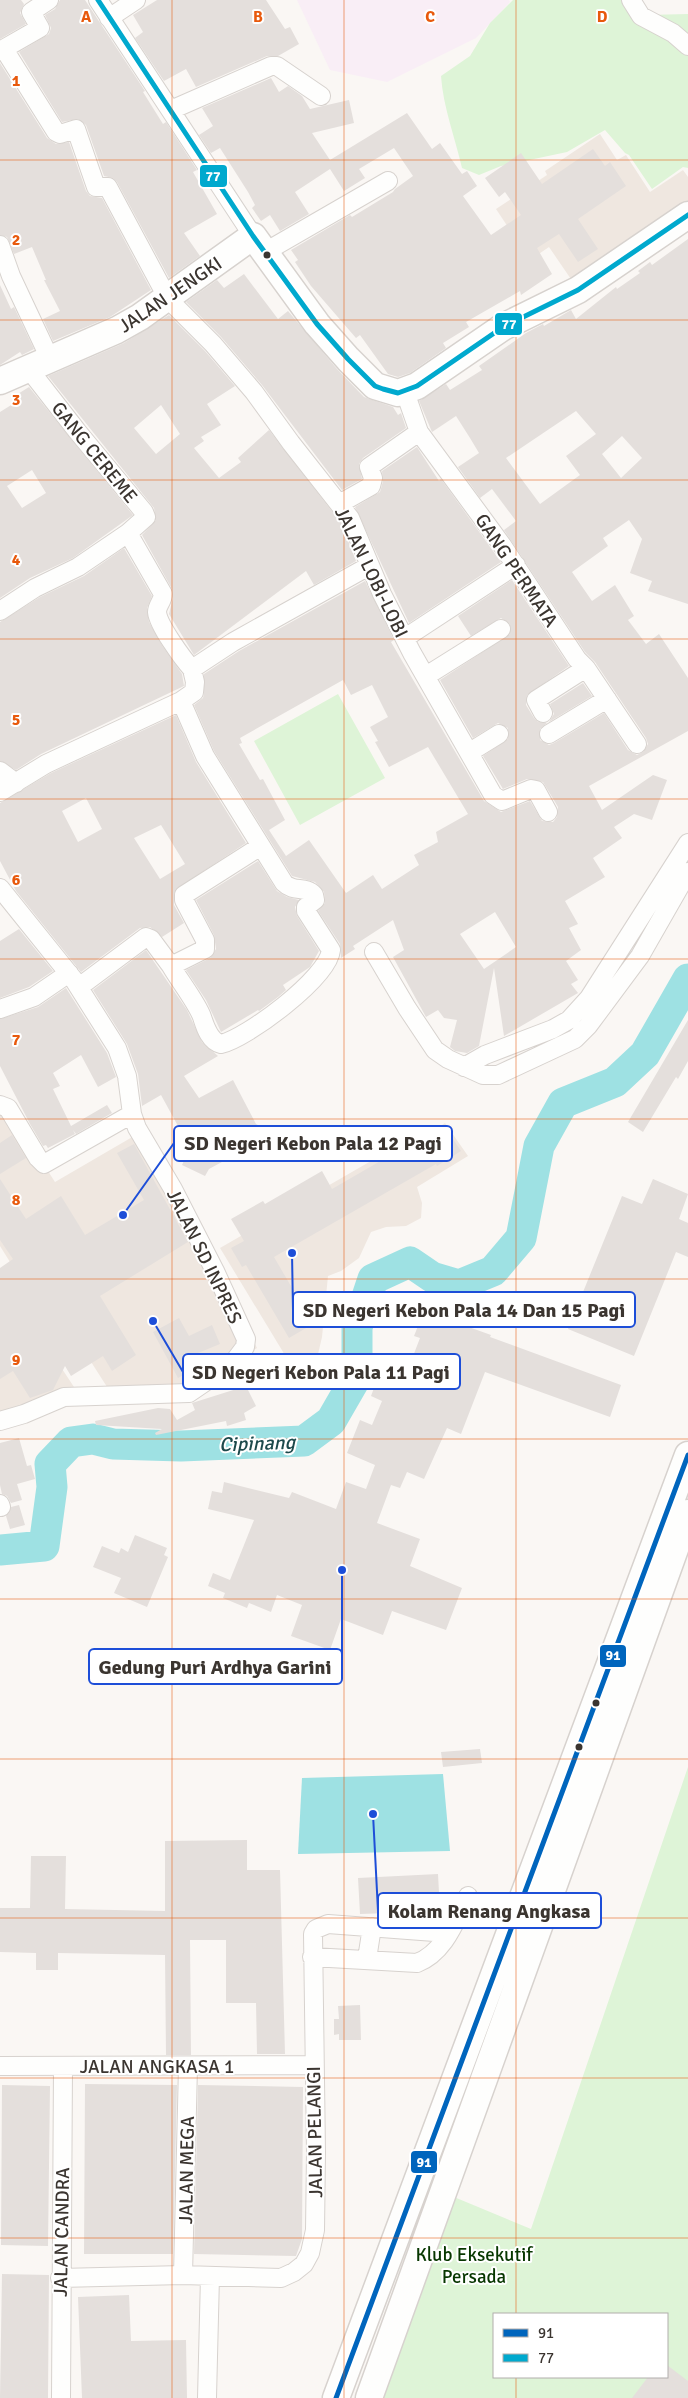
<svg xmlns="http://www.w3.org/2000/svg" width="688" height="2398" viewBox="0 0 688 2398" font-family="Signika,sans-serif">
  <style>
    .built { fill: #efe7e0 }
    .industrial { fill: #f9eef6 }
    .green { fill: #def4d7; fill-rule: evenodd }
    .water { fill: #9ee1e3 }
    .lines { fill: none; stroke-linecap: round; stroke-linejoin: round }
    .river { stroke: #9ee1e3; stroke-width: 31 }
    .building { fill: #e4dfdc; fill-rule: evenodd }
    .street-casing { stroke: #d7d2ce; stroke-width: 20 }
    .secondary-casing { stroke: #d7d2ce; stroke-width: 29 }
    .street { stroke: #fefefd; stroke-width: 18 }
    .secondary { stroke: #fefefd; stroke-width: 26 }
    .bus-1-casing { stroke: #fff; stroke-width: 9 }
    .bus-2-casing { stroke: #fff; stroke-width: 9 }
    .bus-1 { stroke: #0065bd; stroke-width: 5 }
    .bus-2 { stroke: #00a9ce; stroke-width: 5 }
    .grid { fill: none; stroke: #e8590c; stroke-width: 1; stroke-opacity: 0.55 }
    .bus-dot { fill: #3b3530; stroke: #fff; stroke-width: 2 }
    .labels { text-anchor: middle; stroke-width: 4; stroke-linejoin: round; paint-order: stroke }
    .street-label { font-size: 19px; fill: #3b3530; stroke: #fff }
    .park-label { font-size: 19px; fill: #073700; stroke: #fff }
    .water-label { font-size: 20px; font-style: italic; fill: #1c494b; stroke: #fff }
    .grid-label { font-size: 16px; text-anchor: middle; font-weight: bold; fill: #e8590c; stroke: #fff; stroke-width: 4; stroke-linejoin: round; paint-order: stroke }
    .leader { fill: none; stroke: #1d4ed8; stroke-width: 2 }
    .callout-dot { fill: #1d4ed8; stroke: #fff; stroke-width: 2 }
    .callout { fill: #fff; stroke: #1d4ed8; stroke-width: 2 }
    .callout-label { font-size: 20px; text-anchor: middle; font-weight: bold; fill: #3b3530 }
    .line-badge { stroke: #fff; stroke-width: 2 }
    .badge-label { font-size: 14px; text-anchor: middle; font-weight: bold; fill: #fff }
  </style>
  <rect width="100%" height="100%" fill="#faf7f4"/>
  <path class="built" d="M600 134 617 160 626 155 650 192 683 170 688 177V210L575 285 549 247 530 260 496 209 547 175 545 171Z
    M0 1108 37 1154 55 1182 134 1136 207 1249 257 1348 191 1389 109 1390 47 1293 10 1262 0 1246Z
    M445 1123 468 1156 417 1187 422 1203 421 1218 406 1226 386 1227 371 1232 359 1258 341 1271 328 1276 322 1337 312 1380 303 1385 220 1248 416 1135 420 1140Z
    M0 1305 29 1319 76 1390 0 1412Z"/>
  <path class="industrial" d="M297 0H509L510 2 476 38 387 82 330 70Z"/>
  <path class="green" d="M513 0H638L646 15 688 14V168L683 167 652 189 629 155 625 153 605 130 567 152 501 166 479 175 462 168C455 137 443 107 441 76L470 56 490 23Z
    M338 694 385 778 300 825 254 741Z
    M688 1767V2398H369L442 2192 531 2229ZM494 2314H667V2377H494Z"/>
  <path class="water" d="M443 1774 450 1851 298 1854 302 1778Z"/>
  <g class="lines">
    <path class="river" d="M0 1550 44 1546 52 1487 50 1464 71 1442 93 1439 113 1444 181 1446 304 1441 331 1421 357 1376V1327L373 1279 410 1262 432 1277 459 1285 493 1271 521 1238 539 1146 563 1103 615 1082 645 1054 688 979"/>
  </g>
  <path class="building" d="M0 0H21L24 4 20 13 26 24 0 39Z
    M60 0H85L145 91 143 92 163 124 166 122 197 170 193 172 217 214 184 233 200 256 169 278 117 182 113 178 104 176 86 125 78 119 62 122 19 52 49 34 51 28 45 15 55 9Z
    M157 0H266L285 29 290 27 299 44 278 56H267L196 87 186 69 164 81 135 38 143 32 133 15Z
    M0 63 47 138 56 144 69 142 86 191 90 196 102 198 151 290 110 317 53 341 43 319 60 311 44 280H46L32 247 14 254 7 237 0 235Z
    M271 78 279 92 288 86 302 96 310 109 349 100 354 123 312 133 330 160 407 113 432 149 440 143 462 174 467 171 477 186 463 196 491 235 521 215 505 192 499 197 485 178 521 153 542 184 593 149 605 166 610 162 626 186 578 219 598 249 578 262 559 234 537 248 552 274 521 295 520 291 466 322 469 327 443 343 446 348 410 373 398 377 388 374 360 335 356 338 311 286 295 262 298 260 291 250 350 215 352 217 393 192 395 189 413 176 394 148 359 169 365 178 344 191 330 169 295 192 309 214 280 231 270 215 261 221 252 208 255 205 248 192 220 148 211 153 199 135 213 126 202 108Z
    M688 239V604L648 591 652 581 630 573 642 539 629 520 603 538 608 546 572 572 592 601 615 585 634 616 628 620 646 644 659 634 688 678V731L589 786 602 810 653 775 667 780 652 820 634 814 614 827 622 838 593 858 605 877 565 901 578 924 569 928 581 950 566 961 578 980 571 984 578 993 504 1036 494 968 479 1046 467 1053 455 1051 450 1047 457 1020 444 1018 438 1010 426 1017 393 957 404 950 393 920 353 946 355 949 341 958 340 944 318 911 325 903 324 892 315 882 292 876 214 751 194 705 203 698 204 693V674L239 651 365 581 394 640 391 642 484 801 501 812 530 801 542 821 553 822 557 817 558 807 543 782 527 779 503 789 483 756 508 739V728L498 723 473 738 440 680 510 634V624L501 618 471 636 458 616 512 580 569 666 527 695 526 705 534 718 538 722 547 723 540 729V740L549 745 554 743 604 713 628 750 637 755 643 752 648 744 646 738 595 662 585 652 504 530 516 521 492 489 480 498 458 467 479 453 470 438 456 416 432 432 419 401 446 384 450 390 482 370 479 366 526 333 543 324 544 326 571 310 576 319 616 287 617 289 640 273 638 271 650 262 652 265ZM576 411 596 434 566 456 580 475 540 504 506 458ZM622 436 642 458 621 478 602 454ZM343 680 351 695 372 685 388 717 370 727 378 741 375 742 389 767 428 747 468 814 436 832 438 842 414 855 419 865 382 889 373 875 346 893 309 840 286 856 269 830 285 820 263 779 260 780 239 744 242 743 240 738ZM495 912 516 947 484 969 460 934Z
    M244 274 278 319 288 311 337 369 364 397 393 407 398 415 401 413 406 428 363 458 359 464 362 479 342 490 262 385 221 337 186 302 217 280 224 288Z
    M0 285 11 309 14 307 34 349 22 355 20 352 0 365Z
    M169 315 205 351 235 386 207 404 221 425 201 437 204 441 194 448 219 478 241 462 238 458 269 430 341 523 356 561 314 585 306 571 194 655 169 614 173 598 172 589 142 535 156 520 154 508 48 376 124 343ZM161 405 180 434 156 454 134 428Z
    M29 387 133 515 73 558 30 578 0 598V412L16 402 13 397ZM32 470 46 493 22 508 7 486Z
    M417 447 439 481 441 479 501 562 409 623 355 507 380 492 383 481 382 471Z
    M124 548 152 596 147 608 149 622 163 647 182 674 184 686 41 754 16 770 0 761V622L40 597 84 576Z
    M583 683 592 696 549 722 554 714 550 704Z
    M176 715 196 762 246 843 175 890 174 905 184 923 162 937 150 927 140 928 81 972 16 891 0 861V803L51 773ZM86 798 102 829 78 842 62 811ZM161 825 185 864 160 879 134 838Z
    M258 861 277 891 287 897 299 900 295 907 297 916 319 951 310 967 283 985 286 990 278 997 259 1011 258 1010 221 1032 206 1000 186 970 210 958 216 949 214 935 196 900Z
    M19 929 53 971 29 987 0 998V941Z
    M146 950 187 1010 202 1042 218 1056 184 1076 199 1098 233 1080 256 1124 273 1133 265 1149 255 1144 209 1169 205 1176 182 1165 190 1148 161 1095 142 1106 138 1074 127 1044 93 990Z
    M66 988 107 1053 116 1077 98 1087 81 1055 53 1073 60 1086 53 1089 71 1126 107 1105 112 1113 76 1134 73 1130 75 1134 48 1148 46 1145 43 1146 30 1124 0 1066V1019L38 1007Z
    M688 1020V1061L678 1079 676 1077 643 1132 628 1122Z
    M447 1130 461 1151 437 1166 436 1164 274 1257 313 1324 289 1338 246 1265 242 1267 231 1248 244 1241 231 1219 263 1201 265 1204 322 1171 332 1189 415 1141 419 1147Z
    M12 1135 26 1158 0 1174V1143Z
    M134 1144 188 1242 100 1296 136 1355 112 1371 103 1356 71 1376 65 1366 53 1390 30 1398 13 1371 0 1379V1268L13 1259 0 1240V1179L26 1219 61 1196 85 1235 144 1200 117 1153Z
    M653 1179 688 1194 679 1219 688 1223V1257L676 1252 634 1356 568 1329 622 1196 642 1204Z
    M424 1311 491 1335 490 1337 621 1385 610 1417 485 1372 461 1434 447 1428 424 1479 407 1472 400 1488 391 1485 377 1523 420 1539 410 1566 462 1588 446 1630 392 1611 383 1635 341 1619 330 1650 291 1636 302 1605 277 1595 271 1612 249 1603 247 1608 223 1598 225 1593 208 1586 213 1573 230 1580 254 1520 208 1509 212 1491 222 1493 224 1482 289 1498 292 1492 336 1509 346 1482 366 1489 375 1465 347 1453 360 1420 372 1425 382 1401 371 1396 377 1380 400 1390 420 1338 414 1336Z
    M179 1318 189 1336 212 1325 220 1344 198 1353 204 1364 178 1378 153 1332Z
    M246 1386 256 1406 244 1413 246 1420 227 1426 226 1421 156 1435 155 1433 162 1429 96 1425 95 1421 158 1408 170 1409 177 1420 195 1410 192 1403Z
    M19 1438 27 1466 31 1465 35 1479 17 1484 22 1500 11 1503 7 1496 2 1494 0 1485V1443Z
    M19 1505 25 1525 10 1529 6 1516 11 1507Z
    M135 1535 167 1548 164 1555 168 1557 147 1607 114 1593 121 1578 93 1567 102 1546 119 1553 121 1548 128 1552Z
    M480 1749 482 1763 443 1767 441 1752Z
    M247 1840V1870H280L285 2054H257L256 2003H226V1940H190L191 2055H166L165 1955 58 1953V1970H36V1953L0 1952V1908H30L31 1856H66L65 1909 165 1911V1841Z
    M438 1874 440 1911H428V1921L391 1918 390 1913 360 1914 358 1878Z
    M360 2005 361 2040H339V2034L334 2035V2019H339L338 2006Z
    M85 2084 177 2085 173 2254H84Z
    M2 2085 50 2086 48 2246 1 2245Z
    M198 2085 303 2087 302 2239 296 2256 194 2254Z
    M2 2274 49 2275 48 2398H0Z
    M129 2295 131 2341 186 2340 187 2398H82L78 2297Z
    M667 2365 688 2381V2398H632L648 2377H667Z"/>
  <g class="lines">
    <g class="street-casing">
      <path id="street" d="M98 0 253 236
        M631 0 641 16 673 33 688 46
        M109 18 136 0
        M4 49 56 132 60 134 76 129 96 187H108L168 299 213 344 254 392 291 443 350 518 382 594 412 653 493 795 502 801 531 789 536 790 548 812
        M0 51 40 28 31 12 49 0
        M171 110 271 66H277L321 96
        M0 245 11 276 50 359
        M265 252 388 181
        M405 392 419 432 502 545 577 659 586 668 637 744
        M339 504 371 486 373 478 369 467 419 432
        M128 533 163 594C163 601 157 605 157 612 158 625 183 659 192 669
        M0 611 35 588 78 567 128 533 146 517 144 512 77 431 28 368
        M405 638 516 565
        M426 676 501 629
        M543 713 536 700 586 668
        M549 734 607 699
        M470 752 499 734
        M0 771 16 783
        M0 792 46 764 181 701 194 692 195 682 192 669 233 642 369 566
        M0 888 74 980 117 1048 127 1076 132 1114 137 1128 173 1189 215 1271 246 1339 245 1347 233 1363 189 1393 64 1397 24 1414 0 1421
        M374 952 407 1008 435 1050 448 1059 483 1075H498L575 1039 588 1026 640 956 688 872
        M171 966C179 980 197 1003 202 1017 205 1026 209 1041 221 1044 247 1038 328 978 331 950L306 911V907L315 900 314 895C305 885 294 893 284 883L205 756 181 701
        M79 987 146 937 151 939 171 966 205 949V940L184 900V895L261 846
        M0 1009 34 997 69 973
        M464 1067 485 1055 553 1029 569 1020 589 998 688 843
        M0 1105 8 1108 38 1158 44 1164 132 1114
        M0 1504 1 1507
        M312 1957 417 1963C445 1952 455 1921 468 1896
        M367 1959 372 1927
        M0 2066 313 2065
        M183 2275 188 2066
        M60 2278 183 2275 281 2278 294 2272 304 2264 310 2253 315 2230 316 2153 313 1934 316 1929 328 1924 448 1933
        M61 2398 63 2066
        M207 2398 210 2276"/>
    </g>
    <g class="secondary-casing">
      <path id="secondary" d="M0 381 117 330 140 317 253 236 317 324 348 359 375 386 398 393 417 386 503 327 578 290 688 215
        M336 2398 688 1455
        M369 2398 688 1513"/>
    </g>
    <use href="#street" class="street"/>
    <use href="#secondary" class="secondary"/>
    <g class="bus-1-casing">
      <path id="bus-1" d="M336 2398 688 1455"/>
    </g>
    <g class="bus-2-casing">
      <path id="bus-2" d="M98 0 253 236 317 324 348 359 375 386 383 389 398 393 417 386 503 327 578 290 688 215"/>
    </g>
    <use href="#bus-1" class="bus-1"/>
    <use href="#bus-2" class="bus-2"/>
  </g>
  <path class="grid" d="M172 0V2398M344 0V2398M516 0V2314M0 160H688M0 320H688M0 480H688M0 639H688M0 799H688M0 959H688M0 1119H688M0 1279H688M0 1439H688M0 1599H688M0 1759H688M0 1918H688M0 2078H688M0 2238H688M516 2377V2398"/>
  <g class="bus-dot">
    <circle cx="267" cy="255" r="4.5"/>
    <circle cx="596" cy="1703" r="4.5"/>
    <circle cx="579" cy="1747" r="4.5"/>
  </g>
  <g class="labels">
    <g class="street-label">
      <text transform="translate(170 294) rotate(-34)" y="7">JALAN JENGKI</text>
      <text transform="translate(95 452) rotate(51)" y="7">GANG CEREME</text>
      <text transform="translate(517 570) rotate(56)" y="7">GANG PERMATA</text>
      <text transform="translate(372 572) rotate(64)" y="7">JALAN LOBI-LOBI</text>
      <text transform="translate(205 1256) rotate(64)" y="7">JALAN SD INPRES</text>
      <text x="157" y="2073">JALAN ANGKASA 1</text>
      <text transform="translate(314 2132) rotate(-91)" y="7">JALAN PELANGI</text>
      <text transform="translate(186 2170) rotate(-89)" y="7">JALAN MEGA</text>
      <text transform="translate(61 2232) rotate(-89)" y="7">JALAN CANDRA</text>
    </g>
    <g class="park-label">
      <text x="474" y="2261">Klub Eksekutif<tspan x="474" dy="22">Persada</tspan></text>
    </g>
    <g class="water-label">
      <text transform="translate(257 1443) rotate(-2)" y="7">Cipinang</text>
    </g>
  </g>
  <g class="grid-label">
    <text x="86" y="22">A</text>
    <text x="258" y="22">B</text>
    <text x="430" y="22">C</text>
    <text x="602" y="22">D</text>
    <text x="16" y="86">1</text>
    <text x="16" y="245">2</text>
    <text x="16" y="405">3</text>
    <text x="16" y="565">4</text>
    <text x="16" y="725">5</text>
    <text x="16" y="885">6</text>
    <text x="16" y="1045">7</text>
    <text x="16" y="1205">8</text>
    <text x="16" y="1365">9</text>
  </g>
  <path class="leader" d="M123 1215L174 1143M292 1253L293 1310M153 1321L183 1372M342 1570L342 1667M373 1814L378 1911"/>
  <g class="callout-dot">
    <circle cx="123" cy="1215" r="5"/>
    <circle cx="292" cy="1253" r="5"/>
    <circle cx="153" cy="1321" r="5"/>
    <circle cx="342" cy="1570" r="5"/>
    <circle cx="373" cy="1814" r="5"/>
  </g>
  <g class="callout">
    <rect x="174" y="1126" width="278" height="35" rx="5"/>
    <rect x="293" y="1292" width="342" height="35" rx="5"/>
    <rect x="183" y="1354" width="277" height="35" rx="5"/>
    <rect x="89" y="1649" width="253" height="35" rx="5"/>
    <rect x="378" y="1893" width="223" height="35" rx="5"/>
  </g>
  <g class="callout-label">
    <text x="313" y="1150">SD Negeri Kebon Pala 12 Pagi</text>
    <text x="464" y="1317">SD Negeri Kebon Pala 14 Dan 15 Pagi</text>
    <text x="321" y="1379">SD Negeri Kebon Pala 11 Pagi</text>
    <text x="215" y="1674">Gedung Puri Ardhya Garini</text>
    <text x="489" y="1918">Kolam Renang Angkasa</text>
  </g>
  <g class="line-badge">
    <rect x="199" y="164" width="29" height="24" rx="5" fill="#00a9ce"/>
    <rect x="494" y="312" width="29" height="24" rx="5" fill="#00a9ce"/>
    <rect x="599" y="1644" width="28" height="24" rx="5" fill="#0065bd"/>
    <rect x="410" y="2150" width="28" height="24" rx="5" fill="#0065bd"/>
  </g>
  <g class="badge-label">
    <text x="213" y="181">77</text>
    <text x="509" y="329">77</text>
    <text x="613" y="1660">91</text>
    <text x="424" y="2167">91</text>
  </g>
  <rect x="493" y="2313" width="175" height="65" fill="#ffffff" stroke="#b1aeac"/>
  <rect x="503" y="2329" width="25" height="8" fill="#0065bd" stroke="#b1aeac"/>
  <text x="538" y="2338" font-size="15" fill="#3b3530">91</text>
  <rect x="503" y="2354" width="25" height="8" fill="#00a9ce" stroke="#b1aeac"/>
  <text x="538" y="2363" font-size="15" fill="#3b3530">77</text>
</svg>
